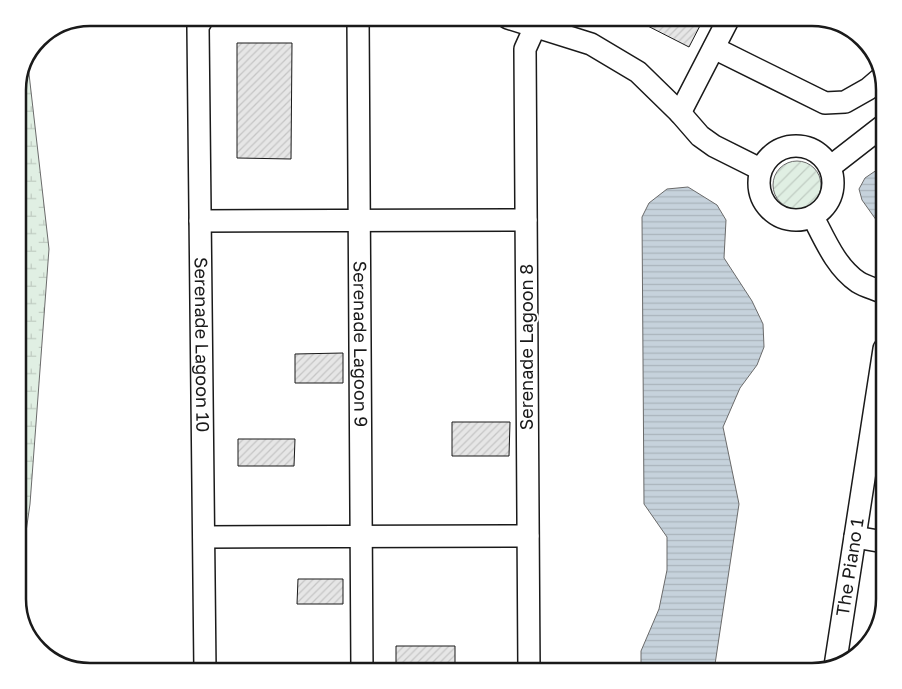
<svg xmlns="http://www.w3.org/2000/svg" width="902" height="689" viewBox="0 0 902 689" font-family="'Golos Text',sans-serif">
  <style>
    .wetland { fill: url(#wetland-marsh); stroke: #6a6a6a }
    .garden { fill: url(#garden-furrows); stroke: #6a6a6a }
    .water { fill: url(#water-rules); stroke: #6a6a6a }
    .building { fill: url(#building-hatch); stroke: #1a1a1a }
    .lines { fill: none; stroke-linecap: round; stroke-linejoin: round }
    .minor-casing { stroke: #1a1a1a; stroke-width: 24 }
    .minor { stroke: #fff; stroke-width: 21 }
    .labels { text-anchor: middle; stroke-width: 4; stroke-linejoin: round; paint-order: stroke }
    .street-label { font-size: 18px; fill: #1a1a1a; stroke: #fff }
    .rim { fill: none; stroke: #1a1a1a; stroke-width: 2.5 }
  </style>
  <defs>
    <pattern id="wetland-marsh" width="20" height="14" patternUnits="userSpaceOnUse" patternTransform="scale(1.25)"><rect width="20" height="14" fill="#e0efe3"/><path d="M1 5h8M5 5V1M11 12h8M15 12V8" fill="none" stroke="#c0ccc2"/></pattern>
    <pattern id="garden-furrows" width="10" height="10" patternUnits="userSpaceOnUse" patternTransform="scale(1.25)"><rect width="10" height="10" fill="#e0efe3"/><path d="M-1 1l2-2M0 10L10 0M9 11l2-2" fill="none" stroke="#c0ccc2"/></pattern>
    <pattern id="water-rules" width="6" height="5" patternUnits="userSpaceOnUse" patternTransform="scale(1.25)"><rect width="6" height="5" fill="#c6d2dc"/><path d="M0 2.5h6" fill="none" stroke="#aab4bc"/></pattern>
    <pattern id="building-hatch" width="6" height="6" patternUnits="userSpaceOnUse" patternTransform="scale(1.25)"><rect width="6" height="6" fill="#e6e6e6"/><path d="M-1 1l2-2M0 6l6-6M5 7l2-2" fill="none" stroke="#c5c5c5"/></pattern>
  </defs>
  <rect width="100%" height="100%" fill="#fff"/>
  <path class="wetland" d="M28 65 49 249 30 504 18 588V85Z"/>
  <path class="garden" d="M773 185a24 24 0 1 1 48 0a24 24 0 1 1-48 0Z"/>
  <path class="water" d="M884 165V231L862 200 859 189 865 178Z
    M688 187 717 205 726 220 724 258 752 301 763 324 764 347 757 365 740 388 723 427 739 504 714 671H641V651L659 609 667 570V537L644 504 642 217 649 203 667 189Z"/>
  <path class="building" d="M637 18H704L689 47 636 20Z
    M808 18H812L824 22 823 25Z
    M237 43H292L291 159 237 158Z
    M343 353V383H295V354Z
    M452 422H510L509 456H452Z
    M238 439H295L294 466H238Z
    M298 579H343V604H297Z
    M396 646H455V669H396Z"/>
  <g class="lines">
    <g class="minor-casing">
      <g id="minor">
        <path id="s1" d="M203 18 198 27 205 671"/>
        <path id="s2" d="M358 18 362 671"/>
        <path d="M508 18 591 44 638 72 680 113 700 136 714 146 760 169"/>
        <path d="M714 48 825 103 845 102 868 89 882 77"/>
        <path d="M680 113 729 18"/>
        <circle cx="796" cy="183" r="37"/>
        <path d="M830 167 884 125"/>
        <path d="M813 217C825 240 836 267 858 282 866 287 876 289 884 293"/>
        <path d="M200 221 526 220"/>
        <path d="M204 537 528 536"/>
        <path d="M855 537 884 542"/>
        <path id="s3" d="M835 666 884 349"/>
        <path d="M529 671 525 49 539 18"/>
      </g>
    </g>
    <use href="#minor" class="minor"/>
  </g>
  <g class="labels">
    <g class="street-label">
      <text dy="6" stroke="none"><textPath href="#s1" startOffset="328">Serenade Lagoon 10</textPath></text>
      <text dy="6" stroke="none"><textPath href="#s2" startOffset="326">Serenade Lagoon 9</textPath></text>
      <text transform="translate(527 347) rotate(-90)" y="6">Serenade Lagoon 8</text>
      <text dy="6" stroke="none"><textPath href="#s3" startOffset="100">The Piano 1</textPath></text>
    </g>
  </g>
  <path d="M0 0H902V689H0ZM90 26H812A64 64 0 0 1 876 90V599A64 64 0 0 1 812 663H90A64 64 0 0 1 26 599V90A64 64 0 0 1 90 26Z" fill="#fff" fill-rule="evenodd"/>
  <path class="rim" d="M90 26H812A64 64 0 0 1 876 90V599A64 64 0 0 1 812 663H90A64 64 0 0 1 26 599V90A64 64 0 0 1 90 26Z"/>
</svg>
